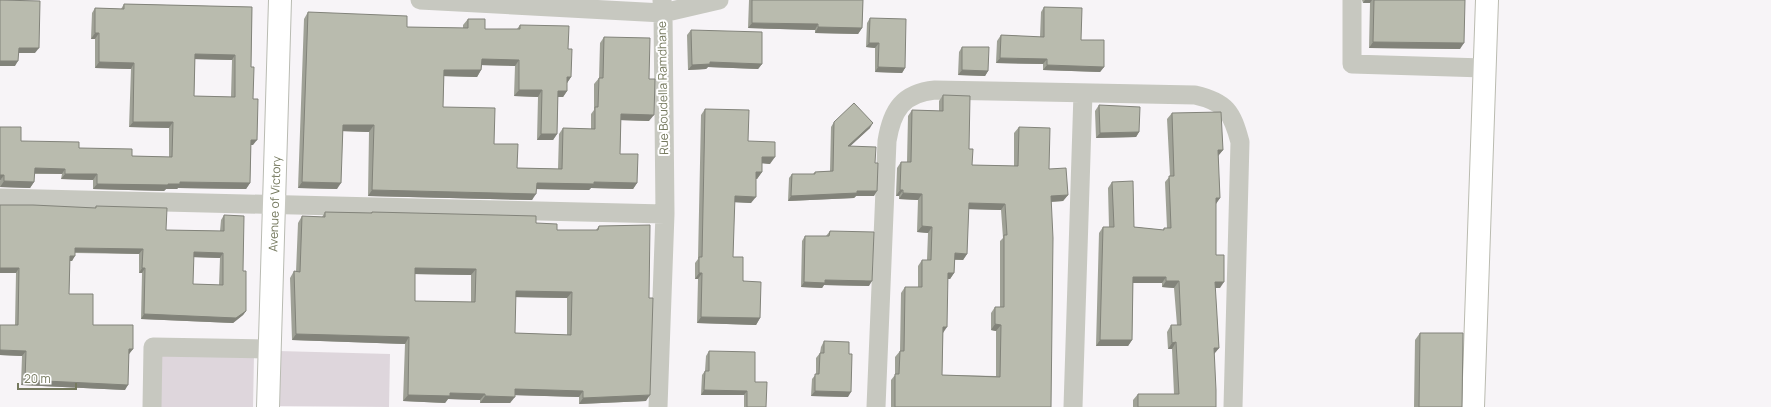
<svg xmlns="http://www.w3.org/2000/svg" width="1771" height="407" viewBox="0 0 1771 407" font-family="Manrope,sans-serif">
  <style>
    .green { fill: #ded6dc }
    .lines { fill: none; stroke-linecap: round; stroke-linejoin: round }
    .secondary-casing { stroke: #babbb0; stroke-width: 24 }
    .primary-casing { stroke: #b9bbb2; stroke-width: 24 }
    .street { stroke: #c7c8c0; stroke-width: 19 }
    .secondary { stroke: #fff; stroke-width: 22 }
    .primary { stroke: #fff; stroke-width: 22 }
    .wall { fill: #9fa196; fill-rule: evenodd }
    .shaded-wall { fill: #82837a }
    .building { fill: #b9bbae; stroke: #82837a; fill-rule: evenodd }
    .labels { text-anchor: middle; stroke-width: 4; stroke-linejoin: round; paint-order: stroke }
    .street-label { font-size: 12px; fill: #75795e; stroke: #fff }
  </style>
  <rect width="100%" height="100%" fill="#f7f4f7"/>
  <path class="green" d="M278 351 390 354 389 407 276 406Z
    M159 352 254 354 253 407H158Z"/>
  <g class="lines">
    <g class="secondary-casing">
      <path id="secondary" d="M1473 407 1487 0"/>
    </g>
    <g class="primary-casing">
      <path id="primary" d="M268 407 280 0"/>
    </g>
    <path class="street" d="M420 0 663 13 665 214 658 407
      M662 0 663 13 719 0
      M1352 0V64L1484 68
      M0 198 665 214
      M152 407 153 347 270 349
      M876 407 887 141C892 110 903 93 935 90L1195 95C1226 102 1232 112 1240 142L1233 407
      M1073 407 1083 93"/>
    <use href="#secondary" class="secondary"/>
    <use href="#primary" class="primary"/>
  </g>
  <path class="wall" d="M749 0H863L862 28 858 34 815 33V30L748 28Z
    M1362 0H1465L1460 49 1369 48 1370 3H1363Z
    M124 4 252 7 251 67 253 99V145H251L250 183 246 189 178 188 177 189H166L164 191 93 189V180L61 179 62 174H34V182L30 188 0 187V181L21 141 132 156 169 157V128L129 127 131 69 95 68V39H91L92 13 95 8 121 9ZM195 59 232 60 231 97 194 96Z
    M1044 7 1081 40 1104 67 1100 72 1043 70V64L996 63 997 41 1001 35 1040 37 1041 12Z
    M308 12 407 27 463 28V25L468 19 485 29H517L520 25 568 49 571 77 567 83V91L563 97H558L557 134 553 140H537L538 97 514 96 515 66 482 65 481 70 477 77 444 76 443 107 494 144 517 168 558 169 559 134 563 128 591 129V114L594 110V84L599 78 600 43 604 37 649 79V121L621 120 620 154 637 183 633 189 591 188 589 190 536 189 532 200 368 196 369 132 343 131 337 189 298 188 304 19Z
    M870 18 905 68 902 73 875 72V48L866 47 867 23Z
    M691 30 762 64 758 69 708 67 706 69 688 70 687 35Z
    M962 47 988 71 985 76 958 75 959 52Z
    M943 95 969 149 972 165 1014 166V133L1019 127 1068 195 1063 201 1051 202V407H891V380L895 375V357L900 351 901 293 905 287H918V266L922 260H927L928 233 917 232 918 200 899 199V196H896L897 168 901 162H907L908 116 912 110 939 111V101ZM968 209 1001 210 1003 238 1000 241V307H995L991 313V330L996 331V376L942 375 943 332 948 279H950L954 273 955 260H963L967 254Z
    M1099 105 1139 132 1136 137 1096 138 1095 111Z
    M705 109 748 141 770 164 762 163V172L757 179H756L751 203 734 202 733 257 760 318 756 325 697 323 698 279H695V263L698 259 701 115Z
    M1172 113 1223 150 1218 156 1220 198 1216 203V255L1220 288H1215L1219 348 1214 354 1216 407H1133V400L1138 394H1174L1172 349H1168L1167 332 1171 325H1177L1174 288 1162 287V283H1133L1132 340 1128 346H1096L1099 233 1103 227H1109L1108 188 1112 182 1134 227 1163 230 1164 228H1167L1165 182 1170 176 1167 119Z
    M834 122 870 128 850 146 874 196H856L854 198 788 201 789 178 792 174H813L815 172 830 171 831 127Z
    M0 205 95 208 96 206 166 230 220 231 221 220 224 215 243 271 246 311 243 315 233 323 141 319 142 273H139V254L75 253 72 261H70L69 294 93 325 133 349 129 354 125 390 21 385 22 356 0 355V325H15L16 273H0ZM193 257 220 258 219 285 193 284Z
    M325 212 370 213 372 212 536 223 557 230H596L599 226 646 401 579 404V397L515 395 510 403H480V400L448 399 445 403 403 401 405 344 292 340 290 278 294 271 296 272 298 223 302 216 322 217ZM415 274 471 275V302L415 301ZM515 297 567 298V335L515 333Z
    M830 231 869 286 824 285 822 288 801 287 802 241 805 236H826Z
    M1420 333 1462 407H1414L1415 340Z
    M824 341 848 397 811 396 812 379 816 374V358L820 353 821 347Z
    M709 351 755 382 766 407H744V395H701L702 375 705 371 706 356Z"/>
  <path class="shaded-wall" d="M1365 0H1372L1370 3H1363Z
    M752 23 818 24 815 30 748 28Z
    M818 27 862 28 858 34 815 33Z
    M95 33H99L95 39H91Z
    M1373 42 1464 43 1460 49 1369 48Z
    M869 43H879L875 48 866 47Z
    M19 48H39L35 53H15Z
    M195 54 235 55 232 60 191 59Z
    M1000 58 1047 59 1043 64 996 63Z
    M482 59 519 60 515 66 477 65Z
    M0 61H18L15 66H0Z
    M99 62 134 63 131 69 95 68Z
    M710 62 762 64 758 69 708 67 706 69 688 70 692 65Z
    M1047 65 1104 67 1100 72 1043 70Z
    M878 67 905 68 902 73 875 72Z
    M444 70H481L477 77 440 76Z
    M962 70 988 71 985 76 958 75Z
    M567 77H571L567 83Z
    M519 90H542L538 97 514 96Z
    M558 91H567L563 97H554Z
    M621 114 654 115 649 121 617 120Z
    M133 122H173L169 128 129 127Z
    M873 123 870 128 845 151 848 146Z
    M343 125H374L369 132 338 131Z
    M1139 132 1136 137 1096 138 1100 133Z
    M541 134H557L553 140H537Z
    M251 140H257L253 145H247Z
    M1218 150H1223L1218 156H1213Z
    M762 157H775L770 164 758 163Z
    M35 168 65 169 62 174 31 173Z
    M756 172H762L757 179H752Z
    M65 174H97L93 180 61 179Z
    M0 175H4L0 181Z
    M4 181 34 182 30 188 0 187Z
    M180 182 250 183 246 189 178 188 177 189H166L164 191 93 189 97 184H168Z
    M302 182 341 183 337 189 298 188Z
    M594 182 637 183 633 189 591 188 589 190 532 189 537 183Z
    M372 190 536 194 532 200 368 196Z
    M900 190H903L899 196H896Z
    M857 191H877L874 196H856L854 198 788 201 791 196Z
    M903 193 922 194 918 200 899 199Z
    M1068 195 1063 201 1047 202 1051 196Z
    M735 196 756 197 751 203 730 202Z
    M1216 198H1220L1216 204Z
    M969 203 1005 204 1001 210 964 209Z
    M922 226 932 227 928 233 917 232Z
    M75 248 143 249 139 254 72 252Z
    M194 252 223 253 220 258 190 257Z
    M955 253 967 254 963 260 951 259Z
    M70 256H75L72 261H66Z
    M0 268H19L16 273H0Z
    M142 268H145L142 273H139Z
    M415 268 476 269 471 275 411 274Z
    M699 273H702L698 279H695Z
    M948 273H954L950 279H944Z
    M1133 277H1166L1162 283H1129Z
    M825 280 872 281 869 286 824 285 822 288 801 287 804 282Z
    M1166 281H1179L1174 288 1162 287Z
    M1215 282H1224L1220 288H1210Z
    M516 291 572 292 567 298 511 297Z
    M246 311 243 315 233 323 141 319 144 314Z
    M701 317 760 318 756 325 697 323Z
    M995 324 1001 325 996 331 991 330Z
    M943 327H947L943 333Z
    M296 334 409 337 405 344 292 340Z
    M1100 340H1132L1128 346H1096Z
    M1176 342 1172 349H1168L1172 343Z
    M1214 348H1219L1214 354Z
    M129 349H133L129 354H125Z
    M0 350 26 351 22 356 0 355Z
    M25 380 128 385 125 390 21 385Z
    M515 389 583 391 579 397 510 395Z
    M704 390 747 391 744 395H701Z
    M815 391 851 392 848 397 811 396Z
    M450 393 485 394 480 400 448 399 445 403 403 401 408 395Z
    M650 395 646 401 579 404 583 398Z
    M485 396 515 397 510 403H480Z"/>
  <path class="building" d="M0 0 40 1 39 48H19L18 61H0Z
    M752 0H863L862 28 818 27V24L752 23Z
    M1374 0H1465L1464 43 1373 42Z
    M124 4 252 7 251 67H254L253 99H258L257 140H251L250 183 180 182V184H168V185L97 184V174H65V169L35 168 34 182 4 181V175H0V127H21V141L79 142V148L132 149V156L172 157 173 122H133L134 63 99 62V33H95V8L124 9ZM195 54 235 55V97L194 96Z
    M1044 7 1082 8 1081 40H1104V67L1047 65V59L1000 58 1001 35 1044 37Z
    M308 12 407 16V27L468 28V19H485V29H520V25L569 26 568 49H572L571 77H567V91H558L557 134H541L542 90H519V60L482 59 481 70H444L443 107 495 108 494 144H518L517 168 562 169 563 128 595 129V107H598L599 78H603L604 37 650 38 649 79H655L654 115 621 114 620 154H638L637 183 594 182V184L537 183 536 194 372 190 374 125H343L341 183 302 182Z
    M870 18 906 19 905 68 878 67 879 43H869Z
    M691 30 762 32V64L710 62V64L692 65Z
    M962 47H989L988 71 962 70Z
    M943 95 970 96 969 149H973L972 165 1018 166 1019 127 1050 128 1049 169 1066 168 1068 195 1051 196 1053 238 1051 407H895V374H899L900 351H904L905 287H922V260H931L932 227 922 226V194L903 193V190H900L901 162H911L912 110 943 111ZM969 203 1005 204 1007 235H1004V307H995V324L1001 325 1000 377 942 375 943 327H947L948 273H954L955 253 967 254Z
    M854 103 873 123 848 146 876 147 875 163H878L877 191H857V193L791 196 792 174H815V172L833 171 834 122Z
    M1099 105 1140 107 1139 132 1100 133Z
    M705 109 749 110 748 141 775 142V157H762V172H756V197L735 196 733 257H743V281L761 282 760 318 701 317 702 273H699V257H702Z
    M1221 112 1223 150H1218L1220 198H1216V255H1224V282H1215L1219 348H1214L1216 390V407H1138V394H1179L1176 342 1172 343 1171 325H1181L1179 281H1166V277H1133L1132 340H1100L1103 227H1114L1112 182 1133 181 1134 227 1164 230V228H1171L1169 176H1174L1172 113Z
    M0 205H33L96 208V206L167 208 166 230 224 231V215L244 216 243 271H246V311L236 318 144 314 145 268H142L143 249 75 248V256H70L69 294H93V325H133V349H129L128 385 25 380 26 351 0 350V325H18L19 268H0ZM194 252 223 253V285L193 284Z
    M325 212 372 213V212L536 216V223L557 224V230H598L599 226 650 225 649 298H653L650 395 583 398V391L515 389V397L485 396V394L450 393V396L408 395 409 337 296 334 294 271 300 272 302 216 325 217ZM415 268 476 269 475 302 415 301ZM516 291 572 292 571 335 515 333Z
    M830 231 874 232 872 281 825 280V283L804 282 805 236H829Z
    M1420 333H1463L1462 407H1419Z
    M824 341 849 342V354H852L851 392 815 391V374H819L820 353H824Z
    M709 351 755 352V382H767L766 407H747V391L704 390 705 371H709Z"/>
  <g class="labels">
    <g class="street-label">
      <text transform="translate(663 88) rotate(-91)" y="4">Rue Boudella Ramdhane</text>
      <text transform="translate(275 204) rotate(-88)" y="4">Avenue of Victory</text>
    </g>
  </g>
  <path d="M18 383v6h58v-6" fill="none" stroke="#75795e" stroke-width="2"/>
  <text x="24" y="383" font-size="12" fill="#75795e" stroke="#ffffff" stroke-width="3" paint-order="stroke">20 m</text>
</svg>
